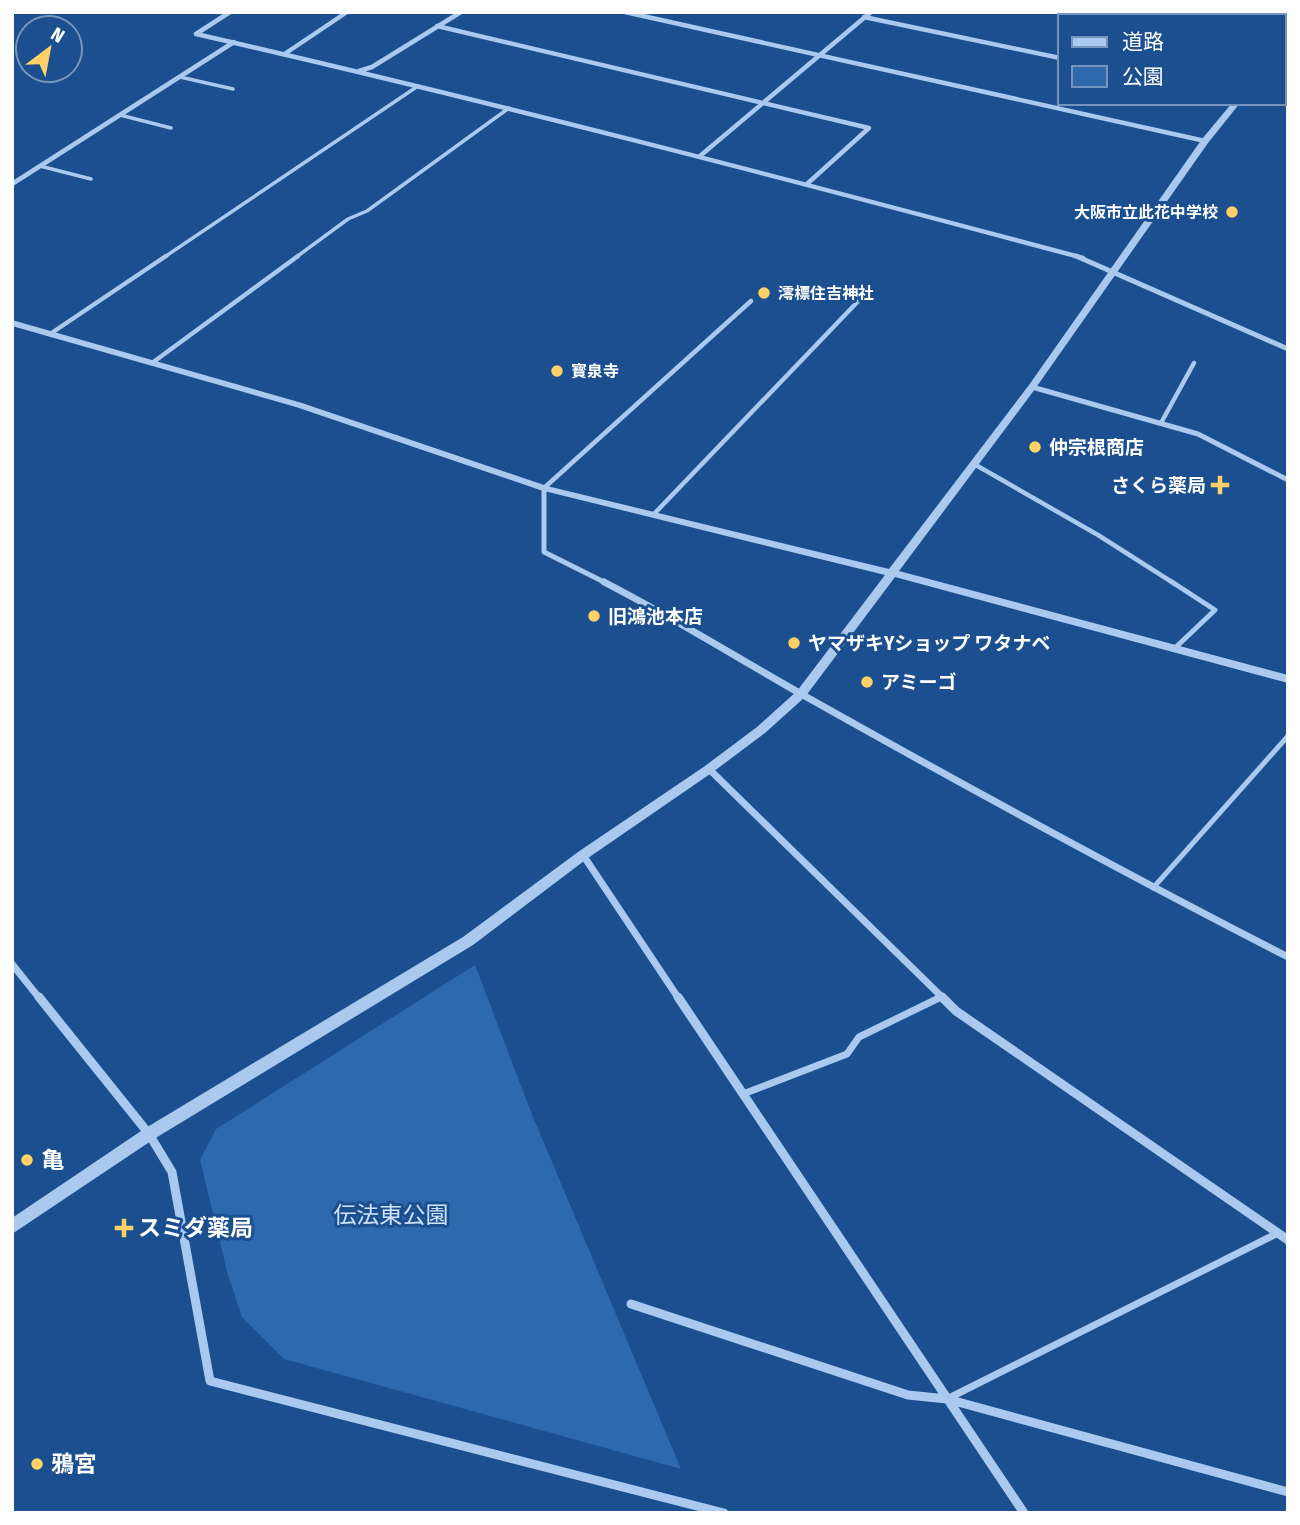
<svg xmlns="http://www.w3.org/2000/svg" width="1300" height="1525" viewBox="0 0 1300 1525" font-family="'Fira Sans Condensed','Noto Sans JP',sans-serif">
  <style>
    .green { fill: #2e69ad }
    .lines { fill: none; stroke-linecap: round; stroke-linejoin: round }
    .service-far3 { stroke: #a9c9ee; stroke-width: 3.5 }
    .service-far2 { stroke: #a9c9ee; stroke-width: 4.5 }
    .service-far1 { stroke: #a9c9ee; stroke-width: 5 }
    .service { stroke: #a9c9ee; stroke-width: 7 }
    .minor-far3 { stroke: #a9c9ee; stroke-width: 4.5 }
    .minor-far2 { stroke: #a9c9ee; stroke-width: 5 }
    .minor-far1 { stroke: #a9c9ee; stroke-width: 7 }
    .minor { stroke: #a9c9ee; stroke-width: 9 }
    .tertiary { fill: #a9c9ee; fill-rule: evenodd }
    .poi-dot { fill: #ffd166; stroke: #1b4f8f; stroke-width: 2.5 }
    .labels { text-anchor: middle; stroke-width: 6; stroke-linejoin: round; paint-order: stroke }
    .far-poi-label { font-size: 16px; font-weight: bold; fill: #fff; stroke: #1b4f8f; text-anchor: start }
    .poi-label { font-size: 19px; font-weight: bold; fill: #fff; stroke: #1b4f8f; text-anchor: start }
    .near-poi-label { font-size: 23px; font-weight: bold; fill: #fff; stroke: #1b4f8f; text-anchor: start }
    .near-park-label { font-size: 23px; fill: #cfe3fa; stroke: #1b4f8f }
  </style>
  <rect width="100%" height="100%" fill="#1b4f8f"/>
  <path class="green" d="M475 965 531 1112 681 1469 284 1359 242 1317 228 1275 200 1160 216 1129Z"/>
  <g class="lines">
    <path class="service-far3" d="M180 77 233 89
      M120 115 171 128
      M40 166 91 179
      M163 258 418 86
      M295 258 348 219 367 211 509 108"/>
    <path class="service-far2" d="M50 334 166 256
      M152 363 298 256
      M1161 423 1194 363
      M974 464 1098 535 1175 584
      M544 488 751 301
      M654 514 866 293"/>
    <path class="service-far1" d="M1172 582 1215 610 1174 649
      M1153 888 1288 736
      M937 999 941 997"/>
    <path class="service" d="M743 1094 847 1054 859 1037 941 997
      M949 1398 1278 1233"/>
    <path class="minor-far3" d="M230 12 196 34C493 102 788 179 1083 258
      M625 12 1205 141
      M1070 12 1088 16
      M864 17 1060 58
      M437 26 869 128 807 184
      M286 53 347 12
      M359 71 372 67 461 12
      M700 156 871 12
      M12 184 234 42"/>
    <path class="minor-far2" d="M1076 256 1288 349
      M1032 387 1198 434 1288 480
      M544 488V552L608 584"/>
    <path class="minor-far1" d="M604 582C672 617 736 657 803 695 963 785 1124 873 1288 957
      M709 769 944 999
      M583 855 679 999
      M12 964 40 999"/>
    <path class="minor" d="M39 997 149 1134 172 1172 210 1381 724 1513
      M678 997 1024 1513
      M942 997 956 1011 1288 1240
      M631 1304 908 1395 947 1399 1288 1492"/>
    <path class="tertiary" d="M1288 48V54L1284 55V49Z
      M1232 103H1240L1208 143 1035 389 899 571 1288 675V683L895 577 805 697 765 733 713 772 588 858 473 945 154 1139 12 1234V1218L144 1129 463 937 578 852 705 766 757 727 797 691 885 575 540 490 296 407 12 326V320L302 403 547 486 889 569 1029 385 1202 139Z"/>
  </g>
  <g class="poi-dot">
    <circle cx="1232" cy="212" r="7"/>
    <circle cx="764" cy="293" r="7"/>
    <circle cx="557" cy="371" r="7"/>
    <circle cx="1035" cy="447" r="7"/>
    <path d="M1216.5 474.5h7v7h7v7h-7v7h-7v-7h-7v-7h7z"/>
    <circle cx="594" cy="616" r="7"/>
    <circle cx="794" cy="643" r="7"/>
    <circle cx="867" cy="682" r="7"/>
    <circle cx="27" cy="1160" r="7"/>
    <path d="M120.5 1217.5h7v7h7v7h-7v7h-7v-7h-7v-7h7z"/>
    <circle cx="37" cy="1464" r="7"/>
  </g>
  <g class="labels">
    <g class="far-poi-label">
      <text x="1218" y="218" text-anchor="end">大阪市立此花中学校</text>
      <text x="778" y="299">澪標住吉神社</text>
      <text x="571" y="377">寳泉寺</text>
    </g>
    <g class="poi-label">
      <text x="1049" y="454">仲宗根商店</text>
      <text x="1206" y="492" text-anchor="end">さくら薬局</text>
      <text x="608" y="623">旧鴻池本店</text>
      <text x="808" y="650">ヤマザキYショップ ワタナベ</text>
      <text x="881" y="689">アミーゴ</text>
    </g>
    <g class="near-poi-label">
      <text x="41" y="1168">亀</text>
      <text x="138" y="1236">スミダ薬局</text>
      <text x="51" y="1472">鴉宮</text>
    </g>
    <g class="near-park-label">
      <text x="391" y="1223">伝法東公園</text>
    </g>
  </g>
  <rect width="1300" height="1525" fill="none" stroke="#ffffff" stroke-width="28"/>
  <rect x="1058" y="14" width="228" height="91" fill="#1b4f8f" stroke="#7695bc" stroke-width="2"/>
  <rect x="1072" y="37" width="35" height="10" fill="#a9c9ee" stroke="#7695bc" stroke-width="2"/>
  <text x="1122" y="49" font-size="21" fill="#ffffff">道路</text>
  <rect x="1072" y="66" width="35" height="21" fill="#2e69ad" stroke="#7695bc" stroke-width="2"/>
  <text x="1122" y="84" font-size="21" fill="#ffffff">公園</text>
  <g transform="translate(49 49) rotate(32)"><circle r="33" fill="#1b4f8f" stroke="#7695bc" stroke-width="2"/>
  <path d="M0-5L12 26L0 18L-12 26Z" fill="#ffd166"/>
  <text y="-10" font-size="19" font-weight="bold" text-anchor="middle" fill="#ffffff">N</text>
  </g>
</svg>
